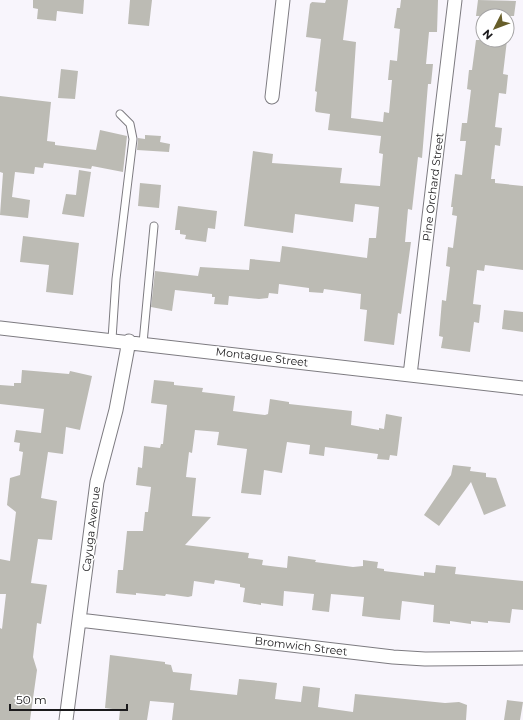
<svg xmlns="http://www.w3.org/2000/svg" width="523" height="720" viewBox="0 0 523 720" font-family="Montserrat,sans-serif">
  <style>
    .building { fill: #bcbbb4 }
    .lines { fill: none; stroke-linecap: round; stroke-linejoin: round }
    .service-casing { stroke: #7d7b80; stroke-width: 9 }
    .minor-casing { stroke: #7d7b80; stroke-width: 15 }
    .service { stroke: #fff; stroke-width: 7 }
    .minor { stroke: #fff; stroke-width: 13 }
    .labels { text-anchor: middle; stroke-width: 3; stroke-linejoin: round; paint-order: stroke }
    .street-label { font-size: 11px; fill: #1b1a1c; stroke: #fff }
  </style>
  <rect width="100%" height="100%" fill="#f8f5fc"/>
  <path class="building" d="M33 0H84L83 14 57 11 56 21 37 19 38 9 33 8Z
    M130 0H152L149 26 128 24Z
    M326 0H348L343 40 356 42 351 118 383 122 384 112 389 113 392 80H388L390 60 397 61 400 29 394 28 397 8H400L401 0H438L437 32H429L426 64H433L431 84H428L422 158 418 157 412 210 408 209 405 242H411L401 314 398 313 394 345 364 341 367 310 360 309 361 294 324 289 323 293 309 292V288L279 284 278 294 269 293 268 298 259 299 229 296 228 305 214 304 215 297H212V294L175 290 172 311 151 307 155 271 198 276 200 267 249 270 250 259 280 262 282 246 367 258 369 238H376L379 207 355 204 353 222 295 214 293 233 244 226 253 151 273 154 272 163 342 168 340 183 380 186 383 154 379 153 381 136 328 130 330 114 316 112 315 110 317 92 315 91 321 39 306 37 310 4 312 2 325 3Z
    M478 0 516 1 514 16H476Z
    M476 40H507L503 74 508 75 506 94 499 93 495 127 502 128 500 146 495 145 491 179H495V183L523 186V270L485 265 484 271 477 270 473 304 481 305 479 323 474 322 470 352 441 348 443 337 439 336 442 300 446 301 450 267 446 266 448 247 453 248 457 216 452 215 453 207H451L455 174 462 175 466 141H460L462 123H467L471 90 467 89 469 70H472Z
    M61 69 78 71 75 99 58 98Z
    M0 96 51 102 47 141 55 142V145L96 150 100 130 127 136 123 172 92 166 91 169 44 163 43 168 35 167 34 174 15 172 12 197 30 200 28 218 0 215 3 173 0 172Z
    M145 135 161 136 160 142 170 144 169 152 137 150 138 138 145 139Z
    M79 170 91 172 84 217 62 214 66 194 76 195Z
    M140 183 161 185 159 208 138 206Z
    M178 206 217 211 215 229 208 228 206 242 185 239 186 235 180 234V230H175Z
    M23 236 79 243 73 295 46 292 49 265 20 262Z
    M504 310 523 312V332L502 329Z
    M22 370 69 374 70 371 92 376 80 430 66 427 63 454 48 452 41 498 57 501 52 540 38 539 31 583 47 585 41 624 37 623 33 657 37 670 30 720H0V628L2 629 6 594H0V559L10 561 16 512 7 505 10 478 20 475 23 452 19 451 20 443 14 442 16 430 41 433 44 409 0 404V385L14 386V383H21Z
    M154 380 174 382V385L203 388 202 392 235 396 233 411 265 415 268 414 270 399 289 402V404L352 411 351 425 379 430V428L384 429 386 414 402 417 397 456 390 455 389 460 377 459 378 454 325 447 324 456 309 454 310 445 287 442 282 473 264 470 261 495 241 493 247 449 217 445 219 432 195 430 192 453 189 452 186 477 196 478 192 516 211 517 185 545 249 553 248 558 263 560 262 565 287 568 288 556 316 560 315 562 353 567 363 566V560L378 562 377 568 384 569V571L424 576V572L435 573 436 565 456 567 455 574 523 581V610L512 609 510 623 488 621V623L471 621V624L450 621V624L433 622 434 605 402 601 400 620 378 618 362 616 364 597 331 594 329 612 312 610 314 594 284 591 283 606 261 603V605L243 602 245 588 240 587V584L215 580 214 584 194 581 192 596 188 597 166 594 165 596 136 593V595L116 593 118 570H123L127 531H143L145 512H148L151 487 136 485 138 467 142 468 144 446 160 448 161 444H163L167 405 151 403Z
    M453 465 471 467 470 471 486 473V477L496 478 506 506 484 515 471 482 439 526 424 515 451 475Z
    M110 655 165 662V664L171 665 173 672 192 674 190 690 237 695 239 679 260 681 277 683 275 699 301 702 303 686 320 688 318 707 353 712 355 694 445 703 459 702 467 705 466 720H172L174 703 150 701 147 720H119L120 710 105 708Z
    M507 700 523 702 520 720H504Z"/>
  <g class="lines">
    <g class="service-casing">
      <path id="service" d="M112 339 116 279 133 139 130 124 120 114
        M143 343 154 226"/>
    </g>
    <g class="minor-casing">
      <path id="minor" d="M272 97 283 0
        M0 328 523 388
        M410 375 455 0
        M79 620 393 657 425 659 523 658
        M66 720 97 482 116 410 129 341"/>
    </g>
    <use href="#service" class="service"/>
    <use href="#minor" class="minor"/>
  </g>
  <g class="labels">
    <g class="street-label">
      <text transform="translate(433 187) rotate(-83)" y="4">Pine Orchard Street</text>
      <text transform="translate(262 357) rotate(7)" y="4">Montague Street</text>
      <text transform="translate(91 529) rotate(-83)" y="4">Cayuga Avenue</text>
      <text transform="translate(301 646) rotate(7)" y="4">Bromwich Street</text>
    </g>
  </g>
  <g transform="translate(495 28) rotate(228)"><circle r="19" fill="#ffffff" stroke="#a4a3a4"/>
  <path d="M0-3L7 15L0 10L-7 15Z" fill="#675e2a"/>
  <text y="-6" font-size="11" font-weight="bold" text-anchor="middle" fill="#1b1a1c">N</text>
  </g>
  <path d="M10 704v6h117v-6" fill="none" stroke="#1b1a1c" stroke-width="2"/>
  <text x="16" y="704" font-size="12" fill="#1b1a1c" stroke="#ffffff" stroke-width="3" paint-order="stroke">50 m</text>
</svg>
